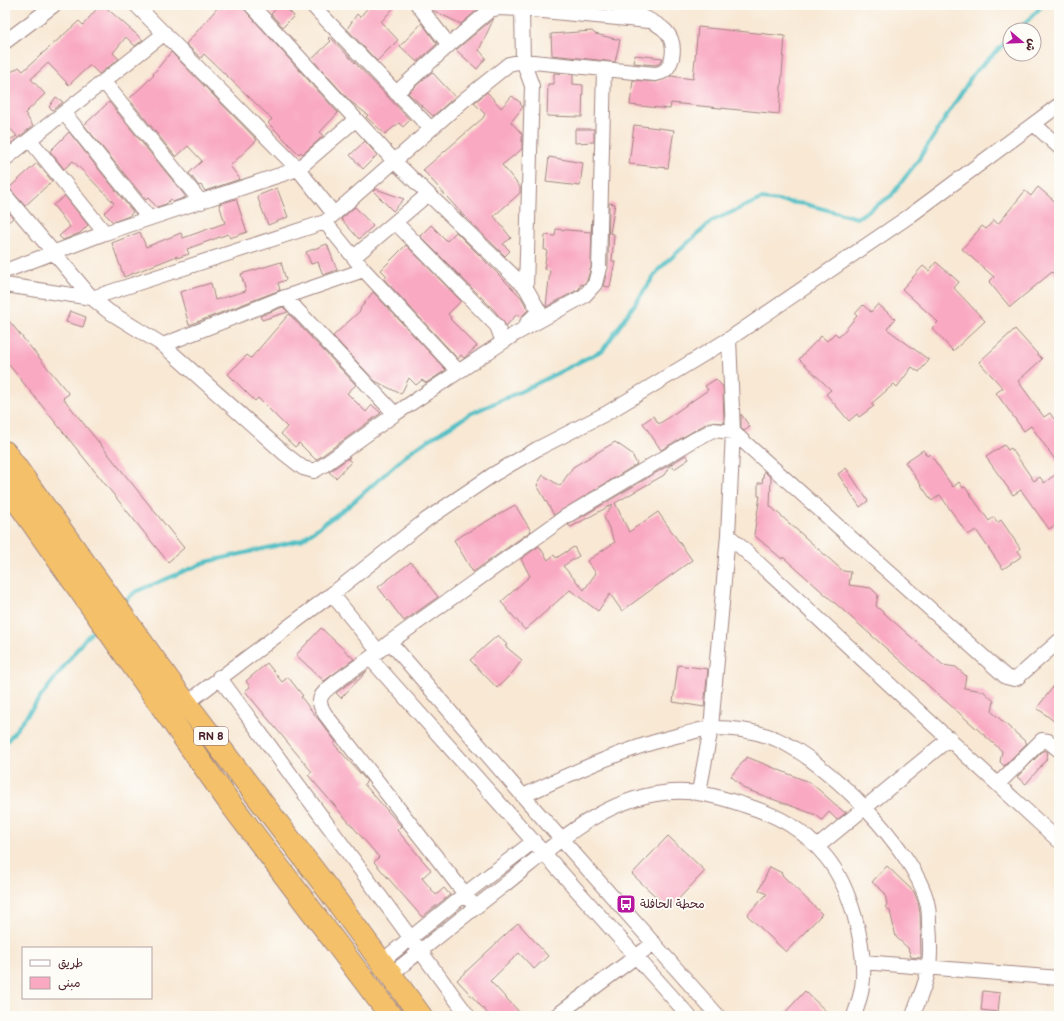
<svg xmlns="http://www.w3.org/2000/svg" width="1064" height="1021" viewBox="0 0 1064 1021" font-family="'Balsamiq Sans','Playpen Sans Arabic',sans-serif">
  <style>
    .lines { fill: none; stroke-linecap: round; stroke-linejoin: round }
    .stream { stroke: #50bfc5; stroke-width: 4 }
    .building { fill: #f9a9c2 }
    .minor-casing { stroke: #a18480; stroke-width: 16 }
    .trunk-casing { stroke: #a18480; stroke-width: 24 }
    .minor { stroke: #fff; stroke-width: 14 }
    .trunk { stroke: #f4c16a; stroke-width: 22 }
    .labels { text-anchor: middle; stroke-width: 4; stroke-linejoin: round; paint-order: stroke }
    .shield { fill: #fdfcf7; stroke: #806168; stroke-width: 1 }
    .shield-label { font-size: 11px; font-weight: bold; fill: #4a1f2b }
    .poi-label { font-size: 12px; fill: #4a1f2b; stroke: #fdfcf7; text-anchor: start }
  </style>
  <rect width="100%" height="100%" fill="#fdfcf7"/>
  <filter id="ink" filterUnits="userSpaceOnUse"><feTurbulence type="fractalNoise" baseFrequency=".025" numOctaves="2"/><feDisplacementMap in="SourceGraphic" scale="8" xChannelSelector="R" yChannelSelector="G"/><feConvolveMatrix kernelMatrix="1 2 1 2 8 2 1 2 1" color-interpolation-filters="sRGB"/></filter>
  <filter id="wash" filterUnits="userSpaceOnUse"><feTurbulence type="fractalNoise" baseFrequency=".012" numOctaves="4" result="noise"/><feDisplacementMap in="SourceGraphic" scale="16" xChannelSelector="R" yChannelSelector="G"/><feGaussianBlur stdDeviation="0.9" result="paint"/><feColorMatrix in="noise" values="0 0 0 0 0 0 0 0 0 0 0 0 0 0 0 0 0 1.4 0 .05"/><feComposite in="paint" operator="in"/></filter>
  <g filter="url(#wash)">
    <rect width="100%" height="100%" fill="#f8e8d4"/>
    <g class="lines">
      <path class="stream" d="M1018 30 1043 5
        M122 604 135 592 206 562 301 540 350 505 411 451 470 414 526 389 603 350 659 269 712 221 761 199 805 204 857 218 891 196 919 159 974 73 1010 38
        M5 744 84 640 98 626"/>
    </g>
    <g id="blocks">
      <path class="building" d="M100 5H103L143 40 135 46 126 37 113 53 119 59 99 74 91 66H89L69 85 48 63 31 79 45 94 25 113 33 126 5 148V142L17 136 5 123V76L19 67 23 71 79 21 83 25Z
        M220 5H238L243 8 338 113 320 132 323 136 303 154 301 152 299 154 268 123 272 119 204 54 201 58 186 44Z
        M280 5H283L294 16 283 27 271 14Z
        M370 5H396L381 22 398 40 377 61 347 29 357 14 360 17Z
        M429 5H483L461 24 432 10Z
        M494 18 479 50 486 58 477 69 456 50Z
        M422 23 437 44 417 62 400 46Z
        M698 27 785 36 779 114 671 103 670 109 630 105 633 80 656 82 671 76 693 79Z
        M592 31 595 34 620 40 615 62 552 55 551 34Z
        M330 37 410 120 403 127 399 123 385 134 366 117 368 115 350 101 312 59 331 41 328 38Z
        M171 52 257 140 230 166 240 179 205 191 201 185 199 186 189 173 202 161 188 146 176 157 129 99 154 75 153 74Z
        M635 55 663 58 660 63 656 65 634 63Z
        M432 72 455 97 433 116 408 93Z
        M554 73 573 74V84L583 85 582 117 547 116 548 84H554Z
        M487 92 501 108 512 96 521 103 520 104 523 107 511 122 522 134V149L502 165 520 187V193L494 216 511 238 503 244 510 251 505 256 463 215 423 170 483 118 485 114 474 103Z
        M56 97 63 102 53 110 49 107Z
        M109 102 186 197 173 202 171 199 166 204 157 207 148 198 146 200 84 125Z
        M634 125 674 130 668 168 629 164Z
        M575 129H594V142L575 143Z
        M69 132 133 212 129 216 113 222 104 213 114 203 73 161 64 169 50 151Z
        M365 141 377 155 363 169 350 155Z
        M549 157 583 163 580 186 546 182Z
        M37 163 52 181 25 206 9 188Z
        M1038 187 1059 205V279L1052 272 1010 307 989 282 994 277 962 249 982 226 986 229 994 220 998 224 1025 191 1031 196Z
        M277 188 288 217 268 225 257 196Z
        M376 189 404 199 393 211 373 191Z
        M65 196 88 225 80 233 63 240 59 236 70 227 53 205Z
        M236 199 247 232 230 238 228 234 187 249 189 254 177 258V256L124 277 112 243 140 232 146 247 181 233 183 238 225 223 219 204Z
        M609 203 615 204 610 233 614 234 612 261H615L610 287 603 286 608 268Z
        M355 207 373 226 359 239 341 219Z
        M5 208 13 218 5 225Z
        M592 219 591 267 587 280 583 285 581 284 579 289 546 307 550 270 544 269 547 250H544L545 235 555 236 556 229 591 232Z
        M431 225 447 241 456 232 521 297 528 310 521 317 517 314 506 326 495 311 420 236Z
        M327 244 337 270 323 275 318 262 311 264 306 252Z
        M406 245 461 301 448 314 451 318 450 319 477 346 464 358 461 355 458 359 384 279 387 276 381 270Z
        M281 262 286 280 278 283 280 290 189 325 180 292 211 283 215 300 246 291 241 274Z
        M936 262 959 282 954 288 985 321 953 351 932 328 938 322 902 289 923 266 929 271Z
        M373 292 446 370 426 383 422 380 416 385 409 378 401 394 375 381 333 336 361 310 360 309Z
        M878 304 895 319 887 329 929 360 919 372 912 367 897 387 894 384 871 404 874 406 859 417 857 414 849 421 826 394 831 390 799 359 821 336 827 341 835 333 839 337 857 316 855 314 863 305 871 312Z
        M283 307 288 312 262 320 260 316Z
        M70 311 86 317 83 327 66 322Z
        M289 314 356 385 347 393 366 412 372 405 381 413 316 460 299 443 295 447 281 434 287 427 258 398 255 401 228 374 247 355 251 358Z
        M5 316 69 394 63 398 184 548 168 562 5 360Z
        M1015 329 1042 359 1018 381 1044 417 1050 413 1054 419 1059 415V465L1031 426 1024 431 996 393 1003 388 979 362Z
        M716 379 723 387 724 423 709 422 661 450 643 423 653 416 659 424 708 390 705 386Z
        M741 414 750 427 744 431 741 428Z
        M615 442 631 453 637 464 554 515 537 485 543 475 560 486 573 467Z
        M1004 445 1008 450 1011 448 1034 481 1040 477 1044 483 1059 472V523L1049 529 1021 490 1013 495 986 457Z
        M923 450 927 456 930 454 953 487 959 482 963 488 965 487 989 521 994 517 997 523 1001 520 1020 548 1018 551 1022 556 1003 569 976 530 968 535 940 495 932 501 905 462Z
        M686 455 689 459 674 469 671 464 664 475 615 503 629 532 658 512 692 560 622 611 610 594 598 611 570 590 525 630 501 602 530 576 521 559 539 546 548 560 554 555 556 558 574 547 579 556 563 566 584 590 596 573 587 561 615 542 604 517 613 504 571 527 568 525Z
        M350 457 348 459 351 462 336 478 329 472Z
        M846 468 868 501 860 507 838 474Z
        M764 471 771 478 770 506 843 571 851 572 849 585 871 588 878 595 876 606 943 665 956 667 966 676 964 688 983 691 994 701 992 712 1027 743 1004 766 1000 762 1002 751 783 557 782 559 754 535 760 496H758V483H762Z
        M515 505 531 531 473 572 454 540Z
        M411 562 438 597 404 621 378 587Z
        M321 628 354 659 324 681 296 655Z
        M498 635 507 645 505 646 522 660 513 672 497 688 470 660Z
        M267 663 282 682 288 677 303 696 301 697 336 742 334 744 367 781 364 784 401 826 397 830 431 870 422 878 436 895 444 888 450 895 422 917 374 862 379 857 308 775 312 772 245 691 250 687 246 681Z
        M678 665 708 669 704 707 673 702Z
        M367 671 341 698 336 693 348 684Z
        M1059 679V725L1037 708Z
        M1044 750 1048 752 1046 760 1026 784 1017 777Z
        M747 757 811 783 844 812H847L837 820 829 812 822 820 816 815 745 789 731 776Z
        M668 836 705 871 669 909 632 874Z
        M887 866 914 892 918 902 920 913 921 958 911 957 908 948 896 937 890 911 885 907 887 905 885 893 872 882Z
        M770 867 782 873 781 874 822 914 786 952 747 915 767 894 759 890Z
        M518 923 548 956 534 969 519 953 490 981 523 1016H490L457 980Z
        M805 991 831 1016H782Z
        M983 991 1000 993 998 1012 981 1010Z"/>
    </g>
  </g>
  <g filter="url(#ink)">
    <use href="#blocks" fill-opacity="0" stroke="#a18480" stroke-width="1"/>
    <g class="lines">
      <g class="minor-casing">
        <path id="minor" d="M136 5 298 169 334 214
          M251 5 395 162 526 288
          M312 5 431 129
          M5 42 54 5
          M449 45 490 10 499 8 522 9
          M604 69 655 74C665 73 669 68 672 58 679 23 643 21 621 5
          M104 82 201 202
          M396 93 449 45 418 5
          M64 113 149 218
          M1034 124 1059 147
          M30 140 105 233
          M5 159 165 33
          M5 195 92 298 108 311 163 345 285 454 303 468 314 471 324 465 395 414 515 334 584 296 595 284 599 268 604 69 523 61 522 9 649 21
          M325 222 364 270 458 371
          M396 223 497 326 503 342
          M354 257 427 195
          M5 271 105 233 298 169 355 120
          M5 285 92 298 325 222 464 100 509 64 523 61 532 86 526 288 539 311 527 323
          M285 297 395 414
          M163 345 285 297 364 270
          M728 535 1059 841
          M332 594 378 651
          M390 642 523 796 718 1016
          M370 658C361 665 324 688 321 697 318 703 322 709 325 714L475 907
          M219 677 468 1016
          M187 703 332 594 426 520 494 474 537 449 607 413 729 339 911 215 1059 105
          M998 784 1042 740 1048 741 1059 750
          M699 792 711 728 728 535 733 432 729 339
          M523 796C574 772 625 748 680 735 691 733 703 728 713 728 735 728 756 731 776 739 827 761 914 849 927 902 929 909 929 917 929 923 930 937 931 952 929 966 927 983 918 1000 913 1016
          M817 847 950 738
          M381 962 465 894 534 841
          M863 962 1059 978
          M390 975C428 945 465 915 503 886 551 848 599 800 663 793 692 789 717 796 744 805 778 815 803 829 826 857 850 886 865 942 863 979 862 991 858 1005 854 1016
          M556 1016 654 943
          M689 1016 370 658 390 642 565 517 694 440 713 430 733 432 1006 677 1014 679 1017 678 1059 641"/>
      </g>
      <g class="trunk-casing">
        <path id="trunk" d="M5 452 176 690 327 888 421 1016
          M5 484 227 799 391 1016"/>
      </g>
      <use href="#minor" class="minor"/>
      <use href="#trunk" class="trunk"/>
    </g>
  </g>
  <defs>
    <g id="bus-square" transform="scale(1)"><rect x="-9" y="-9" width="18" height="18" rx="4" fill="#b5179e" stroke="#fdfcf7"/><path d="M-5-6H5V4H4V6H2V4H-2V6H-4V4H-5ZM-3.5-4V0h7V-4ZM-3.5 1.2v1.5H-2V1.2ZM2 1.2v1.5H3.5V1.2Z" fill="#fff"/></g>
  </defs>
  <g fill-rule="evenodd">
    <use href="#bus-square" x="626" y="904"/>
  </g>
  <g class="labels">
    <rect class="shield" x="194" y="727" width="34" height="18" rx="3"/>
    <g class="shield-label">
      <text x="211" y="740">RN 8</text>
    </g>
    <g class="poi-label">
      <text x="640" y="908">محطة الحافلة</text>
    </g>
  </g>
  <rect width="1064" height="1021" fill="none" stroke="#fdfcf7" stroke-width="20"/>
  <rect x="22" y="947" width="130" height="52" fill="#fdfcf7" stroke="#b5a4a5"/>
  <rect x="30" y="960" width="20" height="6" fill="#ffffff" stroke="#b5a4a5"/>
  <text x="58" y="967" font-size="12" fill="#4a1f2b">طريق</text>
  <rect x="30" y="977" width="20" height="12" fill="#f9a9c2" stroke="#b5a4a5"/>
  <text x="58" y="987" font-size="12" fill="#4a1f2b">مبنى</text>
  <g transform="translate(1022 42) rotate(109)"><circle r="19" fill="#fdfcf7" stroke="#b5a4a5"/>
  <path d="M0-3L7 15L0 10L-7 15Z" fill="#b5179e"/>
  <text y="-6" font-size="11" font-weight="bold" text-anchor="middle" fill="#4a1f2b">ش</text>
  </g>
</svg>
